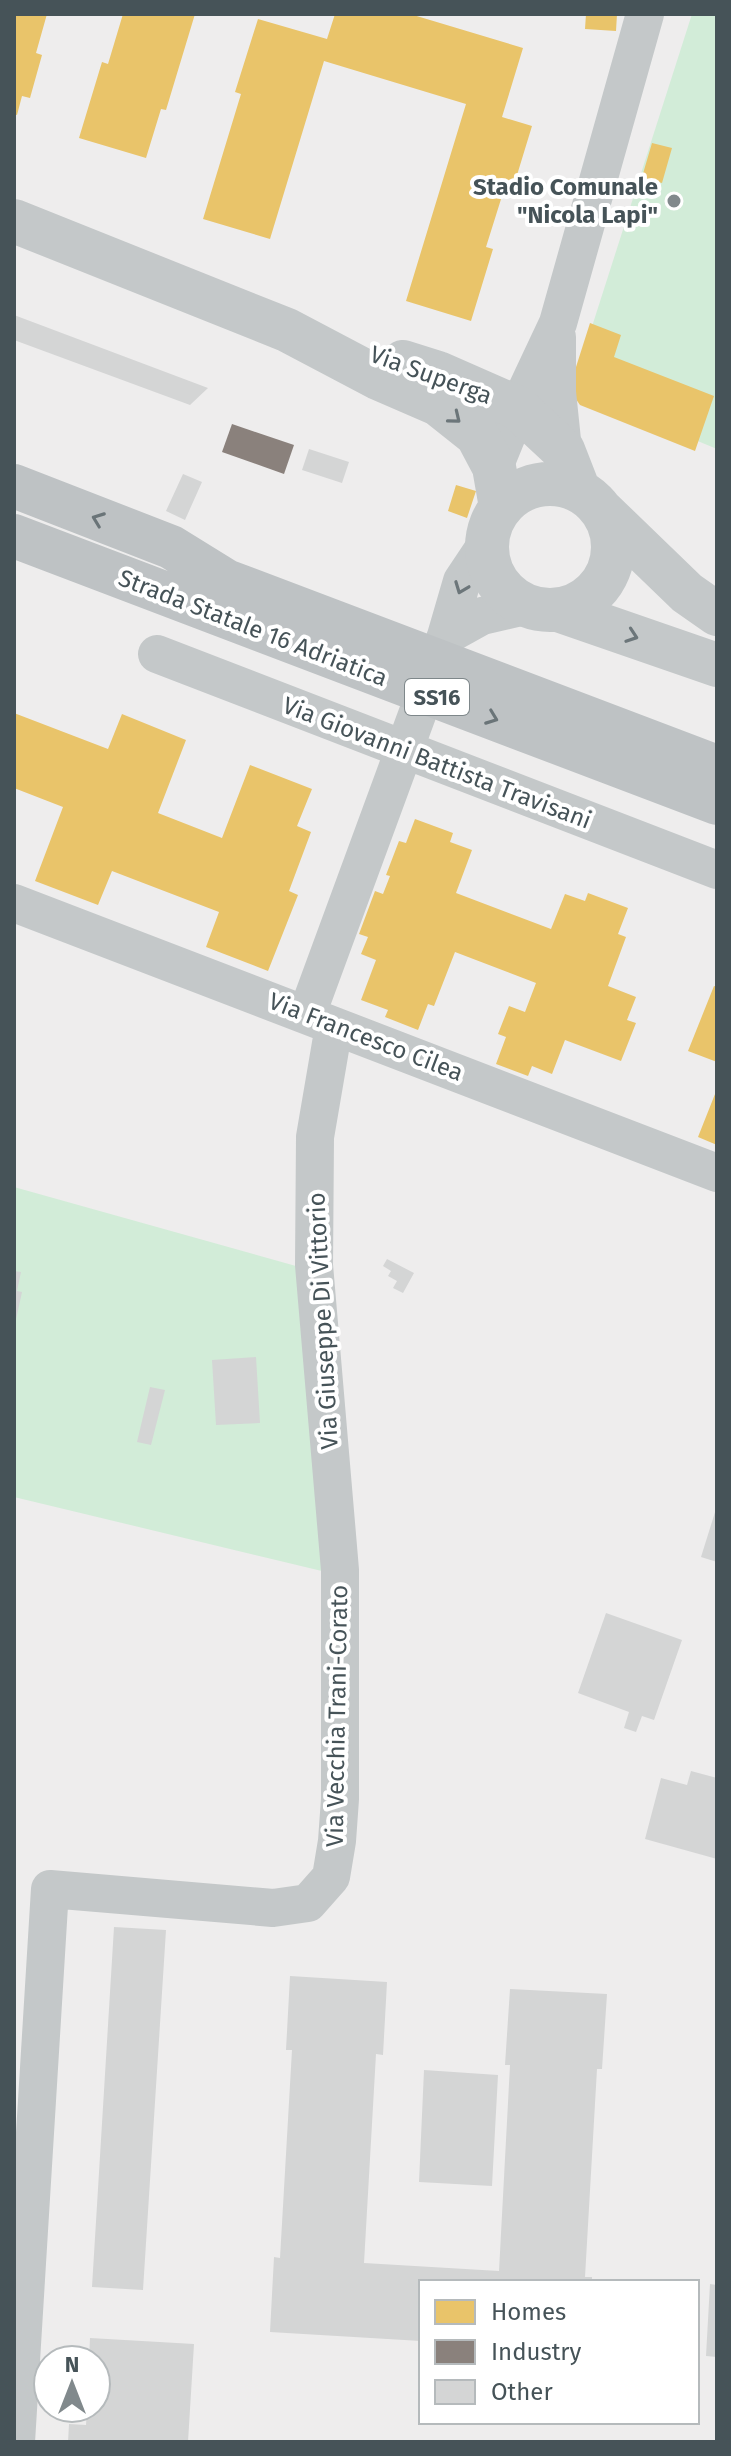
<svg xmlns="http://www.w3.org/2000/svg" width="731" height="2456" viewBox="0 0 731 2456" font-family="'Fira Sans',sans-serif">
  <style>
    .green { fill: #d2ecd8 }
    .homes { fill: #e9c46a }
    .industry { fill: #8a817c }
    .building { fill: #d4d5d5 }
    .lines { fill: none; stroke-linecap: round; stroke-linejoin: round }
    .minor { stroke: #c4c8c9; stroke-width: 38 }
    .tertiary { stroke: #c4c8c9; stroke-width: 44 }
    .trunk { stroke: #bec2c4; stroke-width: 44 }
    .oneway { stroke: #6c767a }
    .oneway2 { stroke: #6a7478 }
    .poi-dot { fill: #81898c; stroke: #fff; stroke-width: 3 }
    .labels { text-anchor: middle; stroke-width: 8; stroke-linejoin: round; paint-order: stroke }
    .shield { fill: #fff; stroke: #7e878a; stroke-width: 2 }
    .shield-label { font-size: 22px; font-weight: bold; fill: #465358 }
    .poi-label { font-size: 24px; font-weight: bold; fill: #465358; stroke: #fff; text-anchor: end }
    .street-label { font-size: 24px; fill: #465358; stroke: #fff }
  </style>
  <rect width="100%" height="100%" fill="#eeeded"/>
  <path class="green" d="M692 14H717V449L572 389Z
    M14 1187 303 1268 326 1572 14 1497Z"/>
  <path class="homes" d="M14 14H47L36 53 42 55 30 98 22 96 17 115 14 114Z
    M123 14H195L166 110 161 109 146 158 79 138 102 62 108 64Z
    M335 14H410L523 48 502 117 532 126 510 198 502 196 486 247 493 249 471 321 406 301 466 104 324 61 270 239 203 219 241 94 235 92 258 19 327 39Z
    M586 14H617L616 31 585 29Z
    M652 143 672 148 662 183 642 177Z
    M590 323 621 335 614 357 714 396 695 451 580 405 569 389Z
    M456 485 476 491 467 518 448 511Z
    M14 713 108 749 122 714 186 740 158 813 222 838 250 765 312 789 297 826 311 832 289 891 298 895 268 971 206 947 219 912 112 871 98 905 35 881 63 807 14 788Z
    M415 819 453 833 450 842 472 850 456 893 551 929 565 894 585 901 588 893 628 908 618 934 626 937 608 986 636 997 627 1020 636 1023 621 1061 565 1040 552 1074 532 1066 528 1076 496 1064 506 1037 498 1034 509 1006 525 1012 536 983 455 952 434 1006 428 1004 418 1030 385 1017 388 1010 361 1000 376 960 361 954 368 937 359 934 375 891 383 894 390 876 386 875 399 841 406 843Z
    M714 986 717 987V1062L688 1051Z
    M717 1089V1145L698 1137Z"/>
  <path class="industry" d="M232 424 294 445 284 474 222 452Z"/>
  <path class="building" d="M14 315 208 388 190 405 14 340Z
    M309 449 349 462 342 483 302 470Z
    M183 474 202 482 185 520 166 511Z
    M387 1259 414 1273 403 1293 393 1288 397 1281 388 1276 391 1271 383 1266Z
    M14 1271 21 1272 17 1291 22 1292 15 1324Z
    M256 1357 260 1423 216 1425 212 1360Z
    M150 1387 165 1390 151 1445 137 1442Z
    M716 1509H717V1562L701 1557Z
    M606 1613 682 1640 654 1720 642 1716 636 1732 624 1728 629 1712 578 1693Z
    M691 1771 717 1778V1859L645 1839 661 1778 687 1785Z
    M114 1927 166 1930 143 2290 92 2287Z
    M290 1976 387 1982 383 2055 376 2054 364 2263 499 2271 510 2065H505L510 1989 607 1994 602 2069H597L585 2277H592V2282H421V2341L270 2332 274 2257 280 2258 292 2050H286Z
    M424 2070 498 2075 492 2186 419 2182Z
    M710 2284 717 2285V2357L706 2356Z
    M90 2338 194 2344 188 2442H68L69 2424 86 2425 87 2408H96V2360H89Z"/>
  <g class="lines">
    <path class="minor" d="M557 337V392L563 450
      M494 467 518 408 558 323 645 14
      M446 636 482 616 525 606
      M157 654 717 870
      M14 903 717 1173
      M307 1014 446 636 462 581 486 545
      M16 2442 50 1889 273 1908 308 1903 331 1877 337 1841 340 1799V1570L314 1265 315 1137 334 1026"/>
    <path class="tertiary" d="M14 221 287 330 378 378 438 404 477 435 494 467 501 507
      M403 362 438 373 518 408 563 450 579 491
      M487 547a63 63 0 1 1 126 0a63 63 0 1 1-126 0Z
      M601 510 687 593 717 614
      M558 610 717 665"/>
    <path class="trunk" d="M14 486 171 547 226 581 717 767
      M14 536 717 803"/>
  </g>
  <defs><path id="oneway-chevron" d="M-2-3.5L2.5 0L-2 3.5" fill="none" stroke-width="1.6" stroke-linecap="round" stroke-linejoin="round" transform="scale(2)"/></defs>
  <g class="oneway">
    <use href="#oneway-chevron" transform="translate(455 418) rotate(39)"/>
    <use href="#oneway-chevron" transform="translate(461 588) rotate(111)"/>
    <use href="#oneway-chevron" transform="translate(632 636) rotate(19)"/>
  </g>
  <g class="oneway2">
    <use href="#oneway-chevron" transform="translate(98 519) rotate(-159)"/>
    <use href="#oneway-chevron" transform="translate(492 718) rotate(21)"/>
  </g>
  <circle class="poi-dot" cx="674" cy="201" r="8"/>
  <g class="labels">
    <rect class="shield" x="405" y="679" width="64" height="36" rx="6"/>
    <g class="shield-label">
      <text x="437" y="705">SS16</text>
    </g>
    <g class="poi-label">
      <text x="658" y="195">Stadio Comunale<tspan x="658" dy="28">"Nicola Lapi"</tspan></text>
    </g>
    <g class="street-label">
      <text transform="translate(431 375) rotate(20)" y="8">Via Superga</text>
      <text transform="translate(253 628) rotate(21)" y="8">Strada Statale 16 Adriatica</text>
      <text transform="translate(437 763) rotate(21)" y="8">Via Giovanni Battista Travisani</text>
      <text transform="translate(366 1037) rotate(21)" y="8">Via Francesco Cilea</text>
      <text transform="translate(323 1321) rotate(-93)" y="8">Via Giuseppe Di Vittorio</text>
      <text transform="translate(337 1716) rotate(-89)" y="8">Via Vecchia Trani-Corato</text>
    </g>
  </g>
  <rect width="731" height="2456" fill="none" stroke="#465358" stroke-width="32"/>
  <rect x="419" y="2280" width="280" height="144" fill="#ffffff" stroke="#b5babc" stroke-width="2"/>
  <rect x="435" y="2300" width="40" height="24" fill="#e9c46a" stroke="#b5babc" stroke-width="2"/>
  <text x="491" y="2320" font-size="24" fill="#465358">Homes</text>
  <rect x="435" y="2340" width="40" height="24" fill="#8a817c" stroke="#b5babc" stroke-width="2"/>
  <text x="491" y="2360" font-size="24" fill="#465358">Industry</text>
  <rect x="435" y="2380" width="40" height="24" fill="#d4d5d5" stroke="#b5babc" stroke-width="2"/>
  <text x="491" y="2400" font-size="24" fill="#465358">Other</text>
  <g transform="translate(72 2384)"><circle r="38" fill="#ffffff" stroke="#b5babc" stroke-width="2"/>
  <path d="M0-6L14 30L0 20L-14 30Z" fill="#81898c"/>
  <text y="-12" font-size="22" font-weight="bold" text-anchor="middle" fill="#465358">N</text>
  </g>
</svg>
